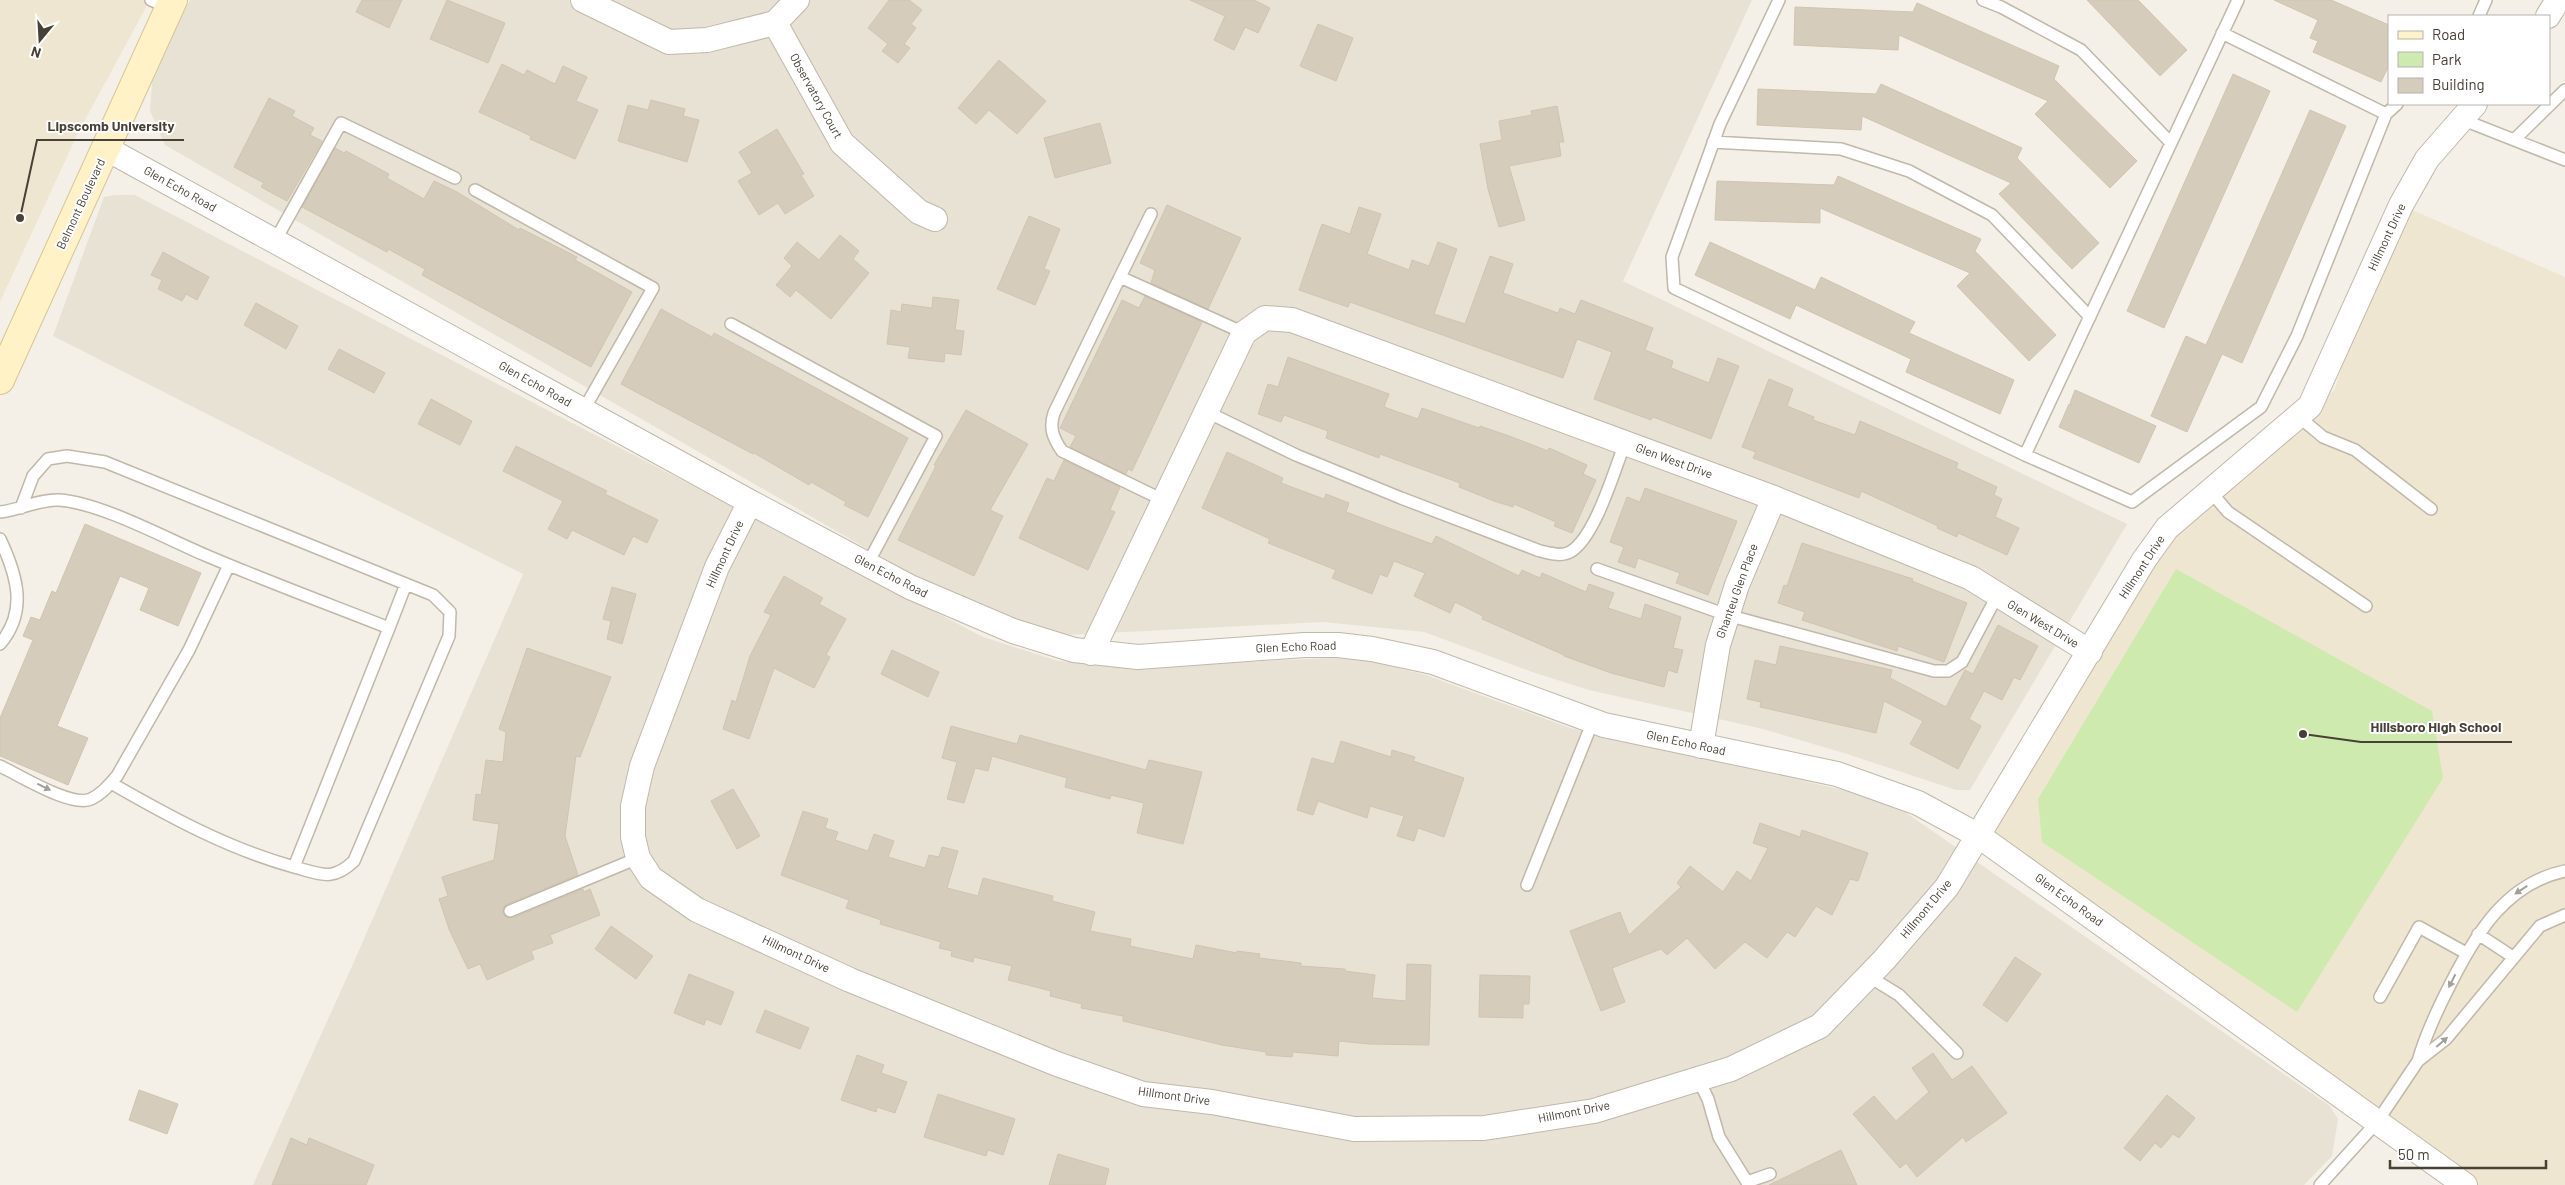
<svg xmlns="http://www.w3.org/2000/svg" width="2565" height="1185" viewBox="0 0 2565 1185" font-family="Barlow,sans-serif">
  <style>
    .residential { fill: #e8e2d5 }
    .education { fill: #eee6d1 }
    .green { fill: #ceeaaf }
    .building { fill: #d6ccbc; stroke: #d1c4af }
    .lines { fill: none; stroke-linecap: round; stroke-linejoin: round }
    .lane-casing { stroke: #c0b8a9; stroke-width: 14 }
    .street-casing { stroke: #c0b8a9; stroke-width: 26 }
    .secondary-casing { stroke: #d6c595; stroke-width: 30 }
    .lane { stroke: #fff; stroke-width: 11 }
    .street { stroke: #fff; stroke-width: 24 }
    .secondary { stroke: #fff2c6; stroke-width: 28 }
    .oneway { fill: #a3a09a }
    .labels { text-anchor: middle; stroke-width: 4; stroke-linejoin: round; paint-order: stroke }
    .street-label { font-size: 12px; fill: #474136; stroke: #fff }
    .leader { fill: none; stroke: #474136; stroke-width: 2 }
    .callout-dot { fill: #474136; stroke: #fff; stroke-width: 2 }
    .callout-label { font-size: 14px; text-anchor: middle; font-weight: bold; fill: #474136; stroke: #fff; stroke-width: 4; stroke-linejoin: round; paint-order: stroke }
  </style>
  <rect width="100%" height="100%" fill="#f4f0e7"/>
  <path class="residential" d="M190 0H1752L1623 281 2127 524 1970 790H1956L1847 754 1763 729 1589 690 1532 672 1424 632 1323 622 1067 635 1019 623 925 582 165 145 150 111 153 69Z
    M115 195H135L983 637 1058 661 1135 667 1354 657 1426 675 1570 728 1852 792 1905 812 2330 1106 2338 1119 2332 1156 2304 1185H253L353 964 523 574 53 336 104 197Z"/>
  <path class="education" d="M0 0H150L78 133 0 302Z
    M2401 205 2565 277V1185H2465L1979 836 2144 560 2310 406 2334 391 2393 220Z"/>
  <path class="green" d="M2176 569 2432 711 2443 778 2297 1012 2042 842 2038 799Z"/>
  <path class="building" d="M362 0H402L389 28 356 12Z
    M447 0 505 23 488 63 430 39Z
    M889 0H909L922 10 911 24 916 28 904 44 910 48 898 63 882 51 888 44 868 28Z
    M1190 0H1254L1270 8 1258 33 1245 27 1234 50 1214 40 1225 16Z
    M2087 0H2138L2187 50 2160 76Z
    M2274 0H2331L2389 25V65L2381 82 2313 52 2318 41 2310 38 2318 20Z
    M1917 3 2059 66 2054 79 2137 161 2110 188 2035 114 2048 101 1899 35 1898 50 1794 45 1795 7 1913 12Z
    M1318 24 1353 38 1336 81 1300 66Z
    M999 60 1046 101 1017 134 989 110 976 124 958 108Z
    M502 64 524 75 527 70 555 84 563 66 587 77 576 101 598 110 575 159 530 139 531 136 479 112Z
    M2233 74 2270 91 2164 328 2127 311Z
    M1881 84 2022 148 2017 158 2099 243 2072 269 1999 194 2011 183 1862 116 1861 130 1757 125 1758 89 1876 94Z
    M269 98 295 111 292 116 314 128 310 135 322 141 287 201 261 187 264 183 234 167Z
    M651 100 685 109 683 116 699 120 687 162 618 141 628 105 648 110Z
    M1557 106 1564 142H1559L1561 156 1509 166 1525 220 1499 227 1488 189 1480 144 1502 140 1499 121 1532 115 1531 111Z
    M2310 110 2346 126 2242 363 2222 354 2187 432 2151 416 2186 336 2206 345Z
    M1100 123 1111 163 1055 178 1044 138Z
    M777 129 804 174 801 175 814 196 785 214 778 203 759 215 738 181 752 173 739 152Z
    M335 148 344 153 346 151 389 174 387 178 424 199 434 181 457 192 519 230 520 228 577 257 575 260 632 292 591 367 422 275 425 269 388 249 387 252 302 207Z
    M1838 176 1981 239 1975 251 2056 335 2029 361 1957 286 1970 273 1820 208V223L1715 220 1717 181 1834 185Z
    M1167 205 1241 238 1208 309 1151 283 1155 270 1140 263Z
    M1359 207 1381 214 1367 254 1409 270 1412 260 1429 266 1438 242 1457 249 1434 314 1465 324 1490 256 1513 264 1503 293 1558 313 1560 308 1575 314 1581 300 1653 328 1645 350 1673 361 1671 368 1709 383 1718 358 1739 366 1711 439 1653 417 1651 420 1594 399 1612 352 1577 339 1563 378 1350 302 1348 307 1299 290 1322 224 1350 234Z
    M1029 216 1060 229 1044 269 1050 271 1035 305 997 289Z
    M840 235 859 251 853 259 869 273 831 319 796 290 790 297 776 285 792 266 784 258 797 242 819 260Z
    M1710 242 1815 290 1821 277 1915 322 1909 333 2014 380 2000 414 1906 372 1911 359 1796 305 1790 319 1695 275Z
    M163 252 209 277 197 300 186 294 182 301 158 289 162 280 151 275Z
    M1145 296 1202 322 1132 471 1128 469 1126 474 1070 447 1076 436 1060 428 1122 300 1139 308Z
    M933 297 959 300 955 330 964 331 961 355 945 353 944 362 908 358 910 347 887 344 891 310 901 312 902 304 932 308Z
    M256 303 298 326 286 349 244 325Z
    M661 309 712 337 714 333 908 438 868 517 844 505 846 502 811 482 809 485 754 453 753 454 621 384Z
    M339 349 385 373 374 393 328 369Z
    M1288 357 1389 394 1384 407 1418 419 1422 408 1479 428 1480 426 1512 437 1548 451 1549 448 1587 465 1583 474 1596 480 1572 533 1554 526 1556 522 1514 504 1513 507 1494 501 1459 487 1460 483 1380 454 1379 458 1326 438 1328 431 1284 415 1281 422 1258 414 1268 384 1278 387Z
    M1769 379 1793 389 1787 406 1814 417 1813 420 1855 435 1860 421 1958 463 1956 468 1997 487 1994 495 2002 499 1995 517 2019 528 2007 555 1958 533 1957 537 1937 528 1938 526 1861 491 1859 498 1753 458 1756 452 1742 447Z
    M2075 390 2156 426 2139 463 2059 427 2069 404 2072 406 2070 403Z
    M431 399 472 421 460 445 418 424Z
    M966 410 1028 444 990 510 1003 516 974 576 898 540 936 466 934 465Z
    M516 446 607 491 605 494 658 520 647 543 633 536 624 555 572 530 567 539 548 529 563 501 503 471Z
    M1227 452 1283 478 1281 483 1324 499 1326 494 1349 503 1346 512 1432 544 1436 536 1519 576 1522 570 1540 578 1542 573 1586 592 1589 584 1614 593 1608 608 1641 619 1645 604 1681 617 1673 648 1683 650 1677 673 1668 670 1664 687 1611 673 1564 656V655L1482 619 1483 616 1455 602 1450 613 1414 596 1425 573 1394 561 1387 577 1380 574 1372 594 1332 578 1336 570 1268 543 1270 539 1202 508Z
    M1064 460 1120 487 1110 510 1115 512 1088 570 1019 538 1047 478 1054 481Z
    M1645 488 1737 521 1708 595 1676 583 1680 573 1638 558 1635 568 1618 562 1624 547 1610 542 1627 497 1640 502Z
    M85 524 201 573 178 626 140 610 149 588 120 576 57 726 88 738 68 785 0 756V718L33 640 23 636 31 617 40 620 52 591 56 593Z
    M1802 543 1913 579 1912 581 1967 603 1944 662 1898 646 1897 651 1802 620 1805 612 1778 603 1784 585 1787 586Z
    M784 576 823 598 819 604 846 619 826 655 830 657 814 688 774 668 749 739 723 729 732 700 736 702 750 656 771 615 764 612Z
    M612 587 636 594 622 644 607 639 611 621 603 619Z
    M1998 625 2038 646 2020 680 2014 677 2002 700 1984 691 1969 719 1981 726 1958 769 1910 744 1923 721 1884 701 1876 733 1760 707 1761 702 1747 699 1755 660 1776 665 1780 646 1892 670 1890 678 1946 707 1965 670 1973 674Z
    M527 648 611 677 580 757 576 756 565 836 578 875 507 904 504 907 503 913 506 917 513 918 583 889 584 892 590 889 600 915 550 935 553 943 531 951 534 959 487 980 480 964 468 969 449 929 439 899 448 896 442 877 494 860 499 824 473 820 476 794 481 795 486 760 503 762 506 732 499 729Z
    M892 650 939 672 928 697 881 674Z
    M951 726 1017 744 1020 735 1146 770 1149 760 1202 772 1183 844 1137 833 1144 803 1111 795 1110 799 1065 787 1067 778 992 756 988 771 975 768 964 803 947 799 957 762 942 758Z
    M1341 741 1391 757 1392 750 1415 757 1413 761 1464 778 1444 837 1418 828 1414 841 1397 836 1404 816 1370 806 1367 818 1318 801 1313 815 1297 810 1312 758 1334 764Z
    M733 789 760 836 737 849 711 801Z
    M803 811 828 819 825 828 838 832 835 840 868 851 874 834 894 841 888 857 925 868 929 855 939 857 942 847 958 851 947 888 978 896 983 878 1053 896 1052 901 1095 912 1090 931 1131 939 1130 946 1193 959 1196 945 1237 953V951L1260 954 1259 958 1301 963V966L1345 969V971L1375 975 1372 998 1406 1001 1407 964 1431 965 1429 1045 1369 1044 1339 1041 1338 1056 1293 1052 1292 1057 1266 1055V1052L1222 1045 1123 1021V1016L1081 1008 1082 1004 1050 996 1051 991 1008 980 1012 966 974 957 973 962 951 956 952 951 939 948 941 942 880 924 881 920 846 908 849 900 781 875Z
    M1760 823 1800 837 1802 830 1868 853 1858 881 1850 879 1832 915 1816 906 1795 937 1787 932 1767 958 1745 942 1715 969 1687 938 1667 955 1661 949 1612 968 1625 1002 1601 1011 1570 931 1620 912 1629 935 1681 887 1677 883 1690 866 1723 892 1737 871 1751 881 1768 848 1753 843Z
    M611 926 653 956 636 979 595 949Z
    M2015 957 2041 974 2007 1022 1983 1005Z
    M689 974 734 992 721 1025 706 1019 704 1025 674 1013Z
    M1480 975 1530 976 1529 1004H1523V1018L1479 1017Z
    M765 1010 809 1028 800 1049 756 1032Z
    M1933 1053 1952 1080 1972 1066 2007 1113 1966 1142 1963 1137 1917 1177 1906 1163 1900 1168 1853 1114 1874 1096 1896 1121 1929 1092 1912 1068Z
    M857 1055 884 1065 881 1073 907 1082 895 1113 877 1107 876 1112 841 1100Z
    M139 1090 178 1104 167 1134 129 1120Z
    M938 1094 1015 1119 1003 1155 988 1150 986 1156 924 1137Z
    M2167 1095 2195 1118 2179 1138 2173 1134 2161 1148 2155 1143 2140 1161 2124 1148Z
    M291 1138 307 1145 309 1138 374 1165 366 1185H272Z
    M1841 1150 1857 1185H1769L1800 1170Z
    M1058 1154 1109 1169 1105 1185H1049Z"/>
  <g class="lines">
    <g class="lane-casing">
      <path id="lane" d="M151 0 170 8
        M1779 0 1720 124 1672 257 1674 288 2025 455 2238 0
        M1983 0 2001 7 2081 50 2171 143
        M2479 16 2486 0
        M2222 33 2386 114
        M2461 119 2565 160
        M2515 139 2565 90
        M1713 142 1841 149 1909 171 1992 215 2090 317
        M475 190 653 288 583 411
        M275 241 341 123 455 178
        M1120 277 1151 214
        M731 324 936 436 867 565
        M1207 412 1296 455 1401 498 1540 551C1549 553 1561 557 1570 552 1595 538 1614 471 1625 443
        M2298 416 2323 437 2355 450 2431 509
        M2025 455 2132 502 2261 407 2297 336 2386 114 2397 104
        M2211 492 2228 512 2366 606
        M1165 501 1062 451C1053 438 1049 428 1054 413L1120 277 1244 333
        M0 512C20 510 39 499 59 500 101 503 165 538 205 555 266 581 328 604 389 628L294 867C321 874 332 882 354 861L449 636 450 612 433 595 105 462 67 456 48 459 33 476 21 508
        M0 539C17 575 28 611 0 644
        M1597 569 1727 615 1934 671H1948L1962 662 1997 596
        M389 628 406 584
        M0 766C19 775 72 808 91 799 102 794 109 785 117 776L189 650 229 565
        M111 783C170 817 229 849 294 867
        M2565 871C2507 883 2477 932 2452 981 2438 1008 2426 1033 2418 1061L2446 1039 2540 926 2565 915
        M1527 885 1593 721
        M510 911 638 858
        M2478 934 2513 957
        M1868 976 1899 995 1957 1053
        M2380 997 2419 927 2466 953
        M1698 1079 1708 1099 1719 1137 1747 1182 1770 1174
        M2320 1185 2377 1122 2418 1061"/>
    </g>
    <g class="street-casing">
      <path id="street" d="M583 0 669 42 707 40 775 23 797 0
        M2548 16 2558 0
        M775 23 842 143 919 212 935 219
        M107 149 750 502 910 587 1013 631 1074 650 1138 657 1304 645H1338L1372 649 1433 662 1604 725 1837 774 1918 803 1979 836 2465 1185
        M750 502 717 567 642 766 633 806V837L638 858 651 878 697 910 850 980 1057 1064 1143 1094 1212 1102 1354 1129 1484 1128 1594 1111 1731 1069 1820 1026 1884 960 1947 887 2144 560 2167 528 2310 406 2401 205 2427 159 2475 104
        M1091 653 1244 333 1265 318 1292 320 1774 498 1971 578 2090 652
        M1701 746 1718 645 1737 585 1774 498"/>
    </g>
    <g class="secondary-casing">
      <path id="secondary" d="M0 380 173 0"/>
    </g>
    <use href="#lane" class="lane"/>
    <use href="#street" class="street"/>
    <use href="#secondary" class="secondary"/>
  </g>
  <defs><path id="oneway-solid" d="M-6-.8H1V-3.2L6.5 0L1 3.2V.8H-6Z" transform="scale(1.25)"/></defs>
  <g class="oneway">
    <use href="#oneway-solid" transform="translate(44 787) rotate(26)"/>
    <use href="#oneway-solid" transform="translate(2521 890) rotate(147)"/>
    <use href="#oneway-solid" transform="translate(2452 981) rotate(117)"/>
    <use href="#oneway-solid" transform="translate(2442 1042) rotate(-41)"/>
  </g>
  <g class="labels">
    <g class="street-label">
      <text transform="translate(816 96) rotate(61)" y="4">Observatory Court</text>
      <text transform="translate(180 189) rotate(29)" y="4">Glen Echo Road</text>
      <text transform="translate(81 204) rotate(-65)" y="4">Belmont Boulevard</text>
      <text transform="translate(2387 237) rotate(-65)" y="4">Hillmont Drive</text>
      <text transform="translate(535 384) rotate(29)" y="4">Glen Echo Road</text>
      <text transform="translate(1674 461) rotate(20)" y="4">Glen West Drive</text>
      <text transform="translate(725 554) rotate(-65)" y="4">Hillmont Drive</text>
      <text transform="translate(2142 567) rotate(-57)" y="4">Hillmont Drive</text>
      <text transform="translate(891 576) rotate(27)" y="4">Glen Echo Road</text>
      <text transform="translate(1737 591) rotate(-70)" y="4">Ghanteu Glen Place</text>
      <text transform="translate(2043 624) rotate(31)" y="4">Glen West Drive</text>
      <text transform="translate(1296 647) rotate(-2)" y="4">Glen Echo Road</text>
      <text transform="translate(1686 743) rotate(12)" y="4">Glen Echo Road</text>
      <text transform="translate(2069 900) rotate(36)" y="4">Glen Echo Road</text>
      <text transform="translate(1926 909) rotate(-50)" y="4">Hillmont Drive</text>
      <text transform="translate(796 954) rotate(25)" y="4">Hillmont Drive</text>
      <text transform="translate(1174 1096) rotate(8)" y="4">Hillmont Drive</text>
      <text transform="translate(1574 1112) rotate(-11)" y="4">Hillmont Drive</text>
    </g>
  </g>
  <path class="leader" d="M20 218L37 140H184M2303 734L2361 742H2512"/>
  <g class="callout-dot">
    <circle cx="20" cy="218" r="5"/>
    <circle cx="2303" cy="734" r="5"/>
  </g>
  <g class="callout-label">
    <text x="111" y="131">Lipscomb University</text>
    <text x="2436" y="732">Hillsboro High School</text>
  </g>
  <rect x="2388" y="15" width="162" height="90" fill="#ffffff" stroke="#b5b3af"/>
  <rect x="2398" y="31" width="25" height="8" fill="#fff2c6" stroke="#b5b3af"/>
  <text x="2432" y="40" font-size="15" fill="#474136">Road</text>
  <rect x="2398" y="52" width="25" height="15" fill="#ceeaaf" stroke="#b5b3af"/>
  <text x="2432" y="65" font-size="15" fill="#474136">Park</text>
  <rect x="2398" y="78" width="25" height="15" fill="#d6ccbc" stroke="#b5b3af"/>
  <text x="2432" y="90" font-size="15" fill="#474136">Building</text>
  <g transform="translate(40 40) rotate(198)" stroke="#ffffff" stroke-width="4" paint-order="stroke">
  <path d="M0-4L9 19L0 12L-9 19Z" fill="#474136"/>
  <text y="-8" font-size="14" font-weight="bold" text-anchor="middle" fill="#474136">N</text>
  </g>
  <path d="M2390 1160v8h156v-8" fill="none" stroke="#474136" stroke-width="2.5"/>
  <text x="2398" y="1160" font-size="15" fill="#474136" stroke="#ffffff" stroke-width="4" paint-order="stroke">50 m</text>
</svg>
